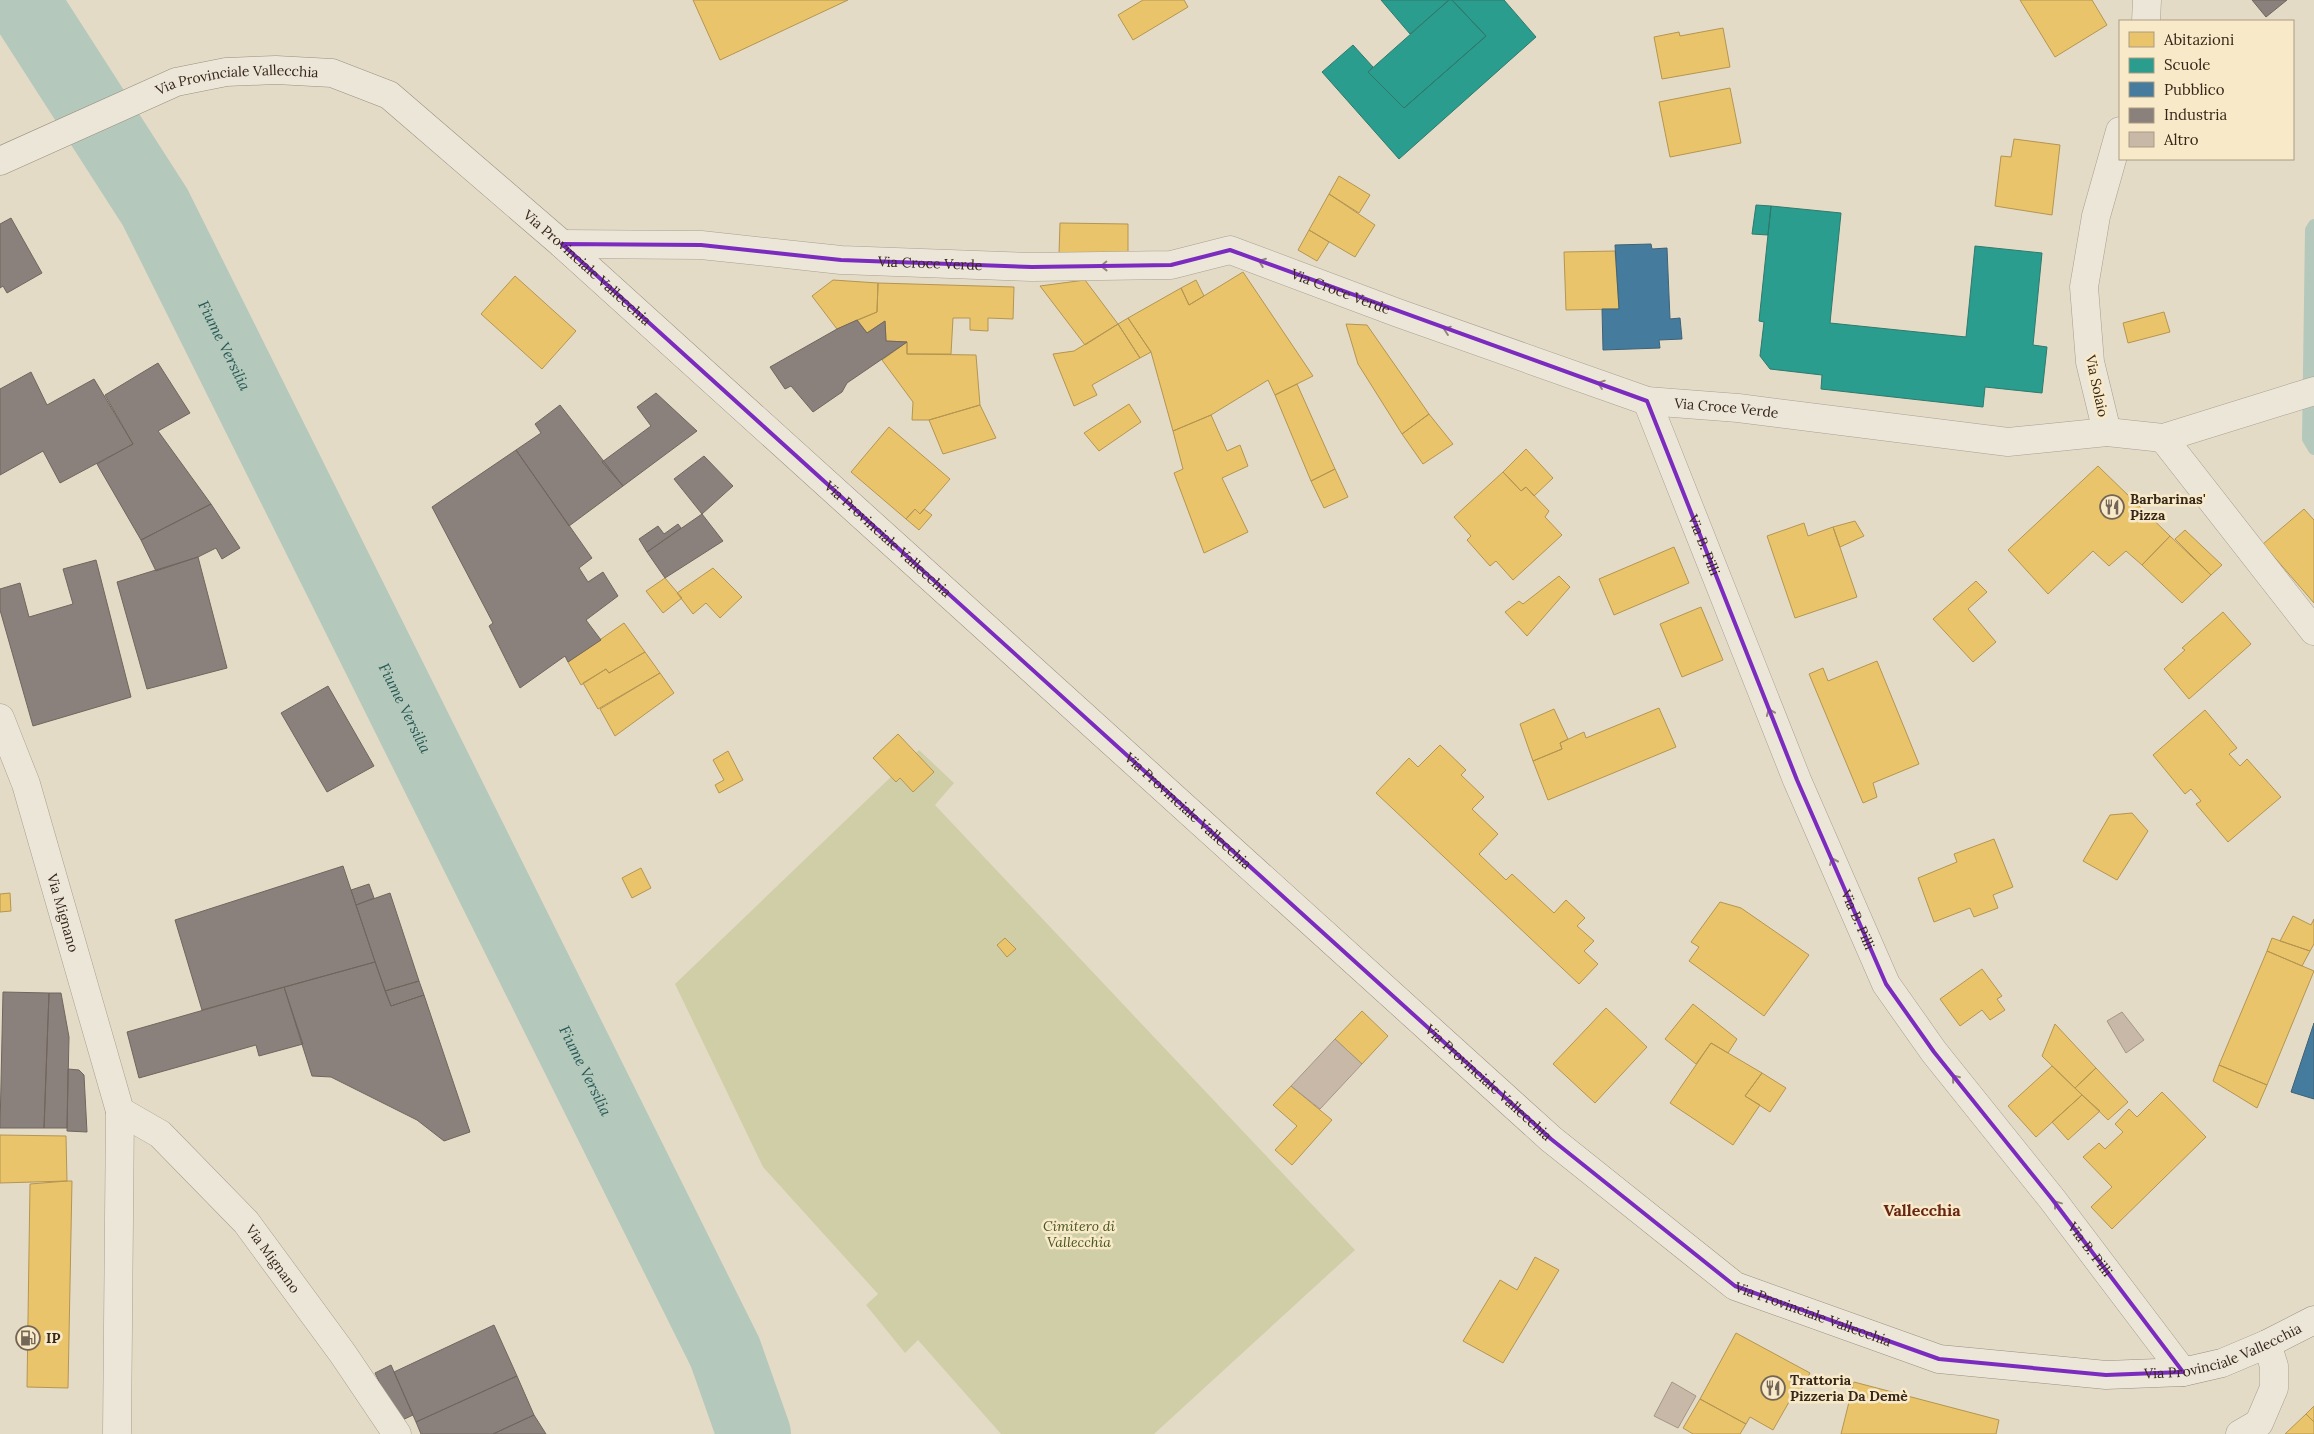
<svg xmlns="http://www.w3.org/2000/svg" width="2314" height="1434" viewBox="0 0 2314 1434" font-family="Lora,serif">
  <style>
    .cemetery { fill: #cfcea7 }
    .homes { fill: #e9c46a; stroke: #b49552 }
    .schools { fill: #2a9d8f; stroke: #2e7a6c }
    .public { fill: #457b9d; stroke: #416275 }
    .industry { fill: #8a817c; stroke: #71665e }
    .lines { fill: none; stroke-linecap: round; stroke-linejoin: round }
    .stream { stroke: #b4c9bc; stroke-width: 12 }
    .river { stroke: #b4c9bc; stroke-width: 74 }
    .building { fill: #c8b8a7; stroke: #a49686 }
    .minor-casing { stroke: #a89f91; stroke-width: 29 }
    .secondary-casing { stroke: #988f80; stroke-width: 29 }
    .minor { stroke: #ece6d9; stroke-width: 28 }
    .secondary { stroke: #ece6d9; stroke-width: 28 }
    .oneway { stroke: #928679 }
    .marked { fill: none; stroke: #7b2cbf; stroke-width: 4; stroke-linejoin: round }
    .labels { text-anchor: middle; stroke-width: 5; stroke-linejoin: round; paint-order: stroke }
    .street-label { font-size: 14px; fill: #372719; stroke: #f8eac9 }
    .poi-label { font-size: 14px; font-weight: bold; fill: #372719; stroke: #f8eac9; text-anchor: start }
    .park-label { font-size: 14px; font-style: italic; fill: #47551e; stroke: #f8eac9 }
    .water-label { font-size: 15px; font-style: italic; fill: #275855; stroke: #f8eac9 }
    .quarter-label { font-size: 16px; font-weight: bold; fill: #672515; stroke: #f8eac9 }
  </style>
  <rect width="100%" height="100%" fill="#e4dbc6"/>
  <path class="cemetery" d="M919 750 954 783 935 805 1355 1250 1154 1434H1001L918 1340 905 1353 866 1305 878 1294 763 1167 675 984Z"/>
  <path class="homes" d="M693 0H848L720 60Z
    M1143 0H1184L1188 7 1133 40 1118 15Z
    M2020 0H2092L2107 25 2055 57Z
    M1723 28 1730 67 1662 79 1654 37 1679 32 1680 36Z
    M1730 88 1741 143 1670 157 1659 102Z
    M2014 139 2060 145 2052 215 1995 206 2001 156 2011 157Z
    M1339 176 1370 195 1359 213 1329 194Z
    M1329 194 1375 225 1355 257 1309 230Z
    M1060 223 1128 224V256L1059 254Z
    M1309 230 1329 242 1317 261 1298 250Z
    M1615 251 1619 309 1566 310 1564 252Z
    M1243 272 1313 376 1275 395 1268 380 1211 415 1173 431 1151 352 1128 318 1181 288 1189 305Z
    M515 276 576 331 542 369 481 314Z
    M833 280 878 283 877 312 837 329 812 296Z
    M1085 280 1118 324 1085 345 1040 286Z
    M1196 280 1204 296 1189 305 1181 288Z
    M878 283 1014 287 1013 319 988 318V331L970 330V318H953L951 354H907V342L886 341 885 321 867 333 857 320 877 312Z
    M2164 312 2170 332 2128 343 2123 323Z
    M1128 318 1151 352 1140 358 1118 324Z
    M1118 324 1140 358 1092 385 1097 395 1074 406 1053 354 1074 351Z
    M1346 324 1367 325 1429 414 1402 434 1358 364Z
    M907 342V354L976 355 980 405 929 420H912L913 402 882 360Z
    M1297 384 1335 469 1311 481 1275 395Z
    M1129 404 1141 422 1099 451 1084 433Z
    M980 405 996 438 943 454 929 420Z
    M1429 414 1453 444 1423 464 1402 434Z
    M1211 415 1227 451 1240 445 1248 466 1222 478 1248 532 1204 553 1174 473 1183 469 1173 431Z
    M889 427 950 479 920 514 915 509 906 519 851 472Z
    M1526 449 1553 478 1534 496 1526 487 1521 491 1503 472Z
    M2098 466 2170 536 2142 565 2126 551 2109 566 2093 551 2048 594 2008 550Z
    M1335 469 1348 497 1324 508 1311 481Z
    M1503 472 1521 491 1526 487 1549 511 1545 517 1562 535 1513 580 1496 561 1490 566 1467 540 1471 536 1454 517Z
    M915 509 920 514 924 509 932 515 919 530 906 519Z
    M2304 509 2314 520V603L2263 544Z
    M1855 521 1864 536 1840 547 1833 527Z
    M1804 523 1808 536 1833 527 1857 597 1795 618 1767 536Z
    M2185 530 2222 565 2211 575 2175 539Z
    M2170 536 2211 575 2182 603 2142 565Z
    M1674 547 1689 583 1614 615 1599 579Z
    M713 568 742 597 720 618 706 603 693 614 677 593Z
    M1559 576 1570 587 1527 636 1505 612 1519 601 1523 604Z
    M665 578 682 598 663 613 646 591Z
    M1976 581 1987 592 1968 609 1996 642 1973 662 1933 619Z
    M1701 607 1723 660 1682 677 1660 624Z
    M2223 612 2251 644 2189 699 2164 669 2185 650 2182 648Z
    M624 623 645 652 609 673 606 669 581 685 568 662Z
    M645 652 660 673 598 709 583 683 606 669 609 673Z
    M1877 661 1919 764 1873 783 1877 797 1863 803 1809 674 1823 668 1828 681Z
    M660 673 674 693 615 736 600 709Z
    M1659 708 1676 747 1548 800 1533 761 1562 749 1560 743 1584 732 1586 738Z
    M1554 709 1568 739 1560 743 1562 749 1533 761 1520 724Z
    M2205 710 2237 748 2229 754 2240 766 2247 759 2281 797 2228 842 2196 804 2201 801 2191 789 2185 794 2153 755Z
    M898 734 934 772 913 792 900 778 896 782 873 758Z
    M1440 745 1466 770 1461 775 1484 797 1472 809 1498 834 1479 854 1506 880 1512 874 1554 913 1566 900 1585 918 1577 926 1594 941 1584 951 1598 964 1579 984 1376 793 1409 758 1418 767Z
    M728 751 743 780 719 793 715 785 724 780 713 760Z
    M2132 813 2148 831 2117 880 2083 861 2110 815Z
    M1994 839 2013 887 1993 895 1998 908 1974 917 1970 908 1934 922 1918 878 1957 862 1954 854Z
    M641 868 651 888 632 898 622 878Z
    M10 893 11 911 0 912V894Z
    M1720 902 1741 908 1809 955 1764 1016 1689 961 1699 947 1691 942Z
    M2293 916 2311 925 2314 919V944L2310 951 2280 941Z
    M1005 938 1016 949 1007 957 997 945Z
    M2272 938 2310 951 2302 966 2267 951Z
    M2267 951 2314 971 2267 1085 2219 1065Z
    M1982 969 2002 996 1997 999 2005 1010 1990 1020 1982 1010 1960 1026 1940 999Z
    M1693 1004 1737 1039 1728 1053 1711 1043 1696 1064 1665 1039Z
    M1606 1008 1647 1047 1595 1103 1553 1064Z
    M1362 1011 1388 1036 1362 1064 1335 1039Z
    M2055 1024 2096 1068 2075 1088 2042 1056Z
    M1711 1043 1762 1073 1745 1096 1760 1105 1733 1145 1670 1103Z
    M2219 1065 2267 1085 2257 1108 2213 1081Z
    M2052 1066 2082 1095 2036 1137 2008 1106Z
    M2096 1068 2128 1102 2108 1120 2075 1088Z
    M1762 1073 1786 1088 1770 1112 1745 1096Z
    M1291 1086 1332 1120 1292 1165 1275 1150 1297 1126 1273 1105Z
    M2162 1092 2206 1137 2112 1229 2091 1207 2112 1187 2083 1157 2099 1143 2105 1149 2123 1132 2115 1124 2129 1109 2137 1117Z
    M2082 1095 2100 1111 2068 1140 2052 1122Z
    M0 1135 66 1136 67 1181 0 1183Z
    M67 1181H72L68 1388 27 1387 30 1184Z
    M1535 1257 1559 1270 1503 1363 1463 1341 1500 1280 1517 1290Z
    M1736 1333 1810 1373 1796 1398 1793 1395 1773 1430 1750 1417 1746 1424 1700 1399Z
    M1854 1382 1999 1420 1996 1434H1841Z
    M1700 1399 1746 1424 1740 1434H1693L1683 1428Z
    M2314 1406V1422L2306 1414Z
    M2306 1414 2314 1422V1434H2285Z"/>
  <path class="schools" d="M1381 0H1449L1410 34Z
    M1449 0H1452L1486 36 1404 108 1368 72Z
    M1452 0H1504L1536 37 1399 159 1322 72 1353 45 1373 67 1368 72 1404 108 1486 36Z
    M1756 205 1771 206 1768 235 1752 234Z
    M1771 206 1841 213 1830 323 1966 337 1975 246 2042 253 2033 345 2047 347 2042 393 1985 387 1983 407 1821 389 1822 375 1770 369 1760 356 1764 322 1759 321Z"/>
  <path class="public" d="M1651 244 1652 249 1667 248 1670 319 1680 318 1682 339 1659 340 1660 348 1603 350 1602 309H1619L1615 245Z
    M2314 1023V1099L2291 1092Z"/>
  <path class="industry" d="M2252 0H2287L2266 17Z
    M11 218 42 273 7 293 3 286 0 288V224Z
    M857 320 867 333 885 321 886 341 907 342 847 383 842 392 813 412 791 386 785 389 770 367 837 329Z
    M158 363 190 413 158 431 211 504 141 540 97 464 133 444 105 395Z
    M31 372 47 405 94 379 133 444 60 483 43 451 0 475V389Z
    M656 393 697 431 623 486 602 462 651 426 637 407Z
    M560 405 623 486 569 526 516 450 541 433 535 424Z
    M516 450 592 558 579 568 588 582 603 572 618 596 586 620 601 640 568 662 565 656 520 688 489 626 493 623 432 507Z
    M704 456 733 486 702 514 674 479Z
    M211 504 240 548 222 559 216 548 198 557 156 571 141 540Z
    M702 514 723 541 665 578 647 552Z
    M678 524 681 528 647 552 639 539 658 526 664 534Z
    M198 557 227 668 147 689 117 582Z
    M96 560 131 697 33 726 0 610V589L20 583 29 617 73 604 63 569Z
    M328 686 374 766 327 792 281 713Z
    M343 866 375 962 202 1010 175 920Z
    M369 884 374 898 356 905 351 890Z
    M390 893 419 981 385 991 356 905Z
    M375 962 391 1006 424 995 470 1132 444 1141 417 1120 331 1077 312 1076 284 987Z
    M419 981 424 995 391 1006 385 991Z
    M284 987 303 1044 259 1056 256 1045 139 1078 127 1032Z
    M3 992 49 993 44 1128H0Z
    M49 993H61L69 1037 67 1128H44Z
    M68 1069 79 1070 84 1075 87 1132 67 1131Z
    M494 1325 517 1376 416 1422 394 1372Z
    M391 1365 413 1415 398 1422 375 1373Z
    M517 1376 534 1415 493 1434H421L416 1422Z
    M534 1415 546 1434H493Z"/>
  <g class="lines">
    <path class="stream" d="M2314 225 2311 230 2308 439 2314 449"/>
    <path class="river" id="s1" d="M22 0 155 207 725 1352 754 1434"/>
  </g>
  <path class="building" d="M2122 1012 2144 1040 2126 1053 2107 1021Z
    M1335 1039 1362 1064 1320 1109 1291 1086Z
    M1672 1382 1696 1396 1678 1428 1654 1416Z"/>
  <g class="lines">
    <g class="minor-casing">
      <g id="minor">
        <path d="M2146 21 2147 0"/>
        <path id="s2" d="M562 244 701 245 841 260 1032 267 1171 265 1230 250 1398 313 1647 401 1738 408 2008 442 2107 432 2163 438 2314 391"/>
        <path id="s3" d="M1647 401 1797 780 1886 984 1934 1052 2052 1199 2183 1372"/>
        <path d="M2107 432 2090 362 2084 287 2096 216 2120 131"/>
        <path d="M2163 438 2314 631"/>
        <path id="s4" d="M0 718 26 784 120 1111 160 1134 246 1222 343 1354 397 1434"/>
        <path d="M117 1434 120 1111"/>
        <path d="M2240 1434 2259 1423 2274 1388V1366L2267 1344"/>
      </g>
    </g>
    <g class="secondary-casing">
      <g id="secondary">
        <path id="s5" d="M0 161 176 82 226 72 276 70 332 73 389 95 562 244 1551 1139 1735 1286 1939 1359 2106 1375 2183 1372 2222 1363 2267 1344 2314 1320"/>
      </g>
    </g>
    <use href="#minor" class="minor"/>
    <use href="#secondary" class="secondary"/>
  </g>
  <defs><path id="oneway-chevron" d="M-2-3.5L2.5 0L-2 3.5" fill="none" stroke-width="1.6" stroke-linecap="round" stroke-linejoin="round" transform="scale(1.25)"/></defs>
  <g class="oneway">
    <use href="#oneway-chevron" transform="translate(1262 262) rotate(-159)"/>
    <use href="#oneway-chevron" transform="translate(1104 266) rotate(179)"/>
    <use href="#oneway-chevron" transform="translate(1447 330) rotate(-161)"/>
    <use href="#oneway-chevron" transform="translate(1601 384) rotate(-161)"/>
    <use href="#oneway-chevron" transform="translate(1770 712) rotate(-112)"/>
    <use href="#oneway-chevron" transform="translate(1833 861) rotate(-114)"/>
    <use href="#oneway-chevron" transform="translate(1955 1078) rotate(-129)"/>
    <use href="#oneway-chevron" transform="translate(2057 1204) rotate(-127)"/>
  </g>
  <path class="marked" d="M562 244 701 245 841 260 1032 267 1171 265 1230 250 1647 401 1797 780 1886 984 1934 1052 2052 1199 2183 1372 2106 1375 1939 1359 1735 1286 1551 1139Z"/>
  <defs>
    <g id="restaurant-ring" transform="scale(1.25)"><circle r="9.5" fill="#f8eac9" stroke="#746656" stroke-width="1.5"/><path d="M-5-6h1v4h1v-4h1v4h1v-4h1v5L-1.5 .5V6h-2V.5L-5-1ZM5-6V6H3V1.5H1.5Q1.5-4 5-6Z" fill="#746656"/></g>
    <g id="fuel-ring" transform="scale(1.25)"><circle r="9.5" fill="#f8eac9" stroke="#746656" stroke-width="1.5"/><path d="M-5.5-6h7V0h2V4h1.3V-2.5L3-4.5l.8-.8L6-3V5H2.5V1h-1V6h-7ZM-4.2-4.7v3.2H.2V-4.7Z" fill="#746656"/></g>
  </defs>
  <g fill-rule="evenodd">
    <use href="#restaurant-ring" x="2112" y="507"/>
    <use href="#fuel-ring" x="28" y="1338"/>
    <use href="#restaurant-ring" x="1773" y="1388"/>
  </g>
  <g class="labels">
    <g class="street-label">
      <text dy="5" stroke="none"><textPath href="#s5" startOffset="254">Via Provinciale Vallecchia</textPath></text>
      <text dy="5" stroke="none"><textPath href="#s2" startOffset="369">Via Croce Verde</textPath></text>
      <text dy="5" stroke="none"><textPath href="#s5" startOffset="674">Via Provinciale Vallecchia</textPath></text>
      <text dy="5" stroke="none"><textPath href="#s2" startOffset="789">Via Croce Verde</textPath></text>
      <text transform="translate(2097 386) rotate(78)" y="5">Via Solaio</text>
      <text dy="5" stroke="none"><textPath href="#s2" startOffset="1194">Via Croce Verde</textPath></text>
      <text dy="5" stroke="none"><textPath href="#s5" startOffset="1079">Via Provinciale Vallecchia</textPath></text>
      <text dy="5" stroke="none"><textPath href="#s3" startOffset="155">Via B. Pilli</textPath></text>
      <text dy="5" stroke="none"><textPath href="#s5" startOffset="1484">Via Provinciale Vallecchia</textPath></text>
      <text dy="5" stroke="none"><textPath href="#s4" startOffset="205">Via Mignano</textPath></text>
      <text dy="5" stroke="none"><textPath href="#s3" startOffset="560">Via B. Pilli</textPath></text>
      <text dy="5" stroke="none"><textPath href="#s5" startOffset="1889">Via Provinciale Vallecchia</textPath></text>
      <text dy="5" stroke="none"><textPath href="#s3" startOffset="965">Via B. Pilli</textPath></text>
      <text dy="5" stroke="none"><textPath href="#s4" startOffset="626">Via Mignano</textPath></text>
      <text dy="5" stroke="none"><textPath href="#s5" startOffset="2292">Via Provinciale Vallecchia</textPath></text>
      <text dy="5" stroke="none"><textPath href="#s5" startOffset="2714">Via Provinciale Vallecchia</textPath></text>
    </g>
    <g class="poi-label">
      <text x="2130" y="504">Barbarinas'<tspan x="2130" dy="16">Pizza</tspan></text>
      <text x="46" y="1343">IP</text>
      <text x="1790" y="1385">Trattoria<tspan x="1790" dy="16">Pizzeria Da Demè</tspan></text>
    </g>
    <g class="park-label">
      <text x="1079" y="1231">Cimitero di<tspan x="1079" dy="16">Vallecchia</tspan></text>
    </g>
    <g class="water-label">
      <text dy="5" stroke="none"><textPath href="#s1" startOffset="401">Fiume Versilia</textPath></text>
      <text dy="5" stroke="none"><textPath href="#s1" startOffset="806">Fiume Versilia</textPath></text>
      <text dy="5" stroke="none"><textPath href="#s1" startOffset="1211">Fiume Versilia</textPath></text>
    </g>
    <g class="quarter-label">
      <text x="1922" y="1216">Vallecchia</text>
    </g>
  </g>
  <rect x="2119" y="20" width="175" height="140" fill="#f8eac9" stroke="#ab9c83"/>
  <rect x="2129" y="32" width="25" height="15" fill="#e9c46a" stroke="#ab9c83"/>
  <text x="2164" y="45" font-size="15" fill="#372719">Abitazioni</text>
  <rect x="2129" y="58" width="25" height="15" fill="#2a9d8f" stroke="#ab9c83"/>
  <text x="2164" y="70" font-size="15" fill="#372719">Scuole</text>
  <rect x="2129" y="82" width="25" height="15" fill="#457b9d" stroke="#ab9c83"/>
  <text x="2164" y="95" font-size="15" fill="#372719">Pubblico</text>
  <rect x="2129" y="108" width="25" height="15" fill="#8a817c" stroke="#ab9c83"/>
  <text x="2164" y="120" font-size="15" fill="#372719">Industria</text>
  <rect x="2129" y="132" width="25" height="15" fill="#c8b8a7" stroke="#ab9c83"/>
  <text x="2164" y="145" font-size="15" fill="#372719">Altro</text>
</svg>
